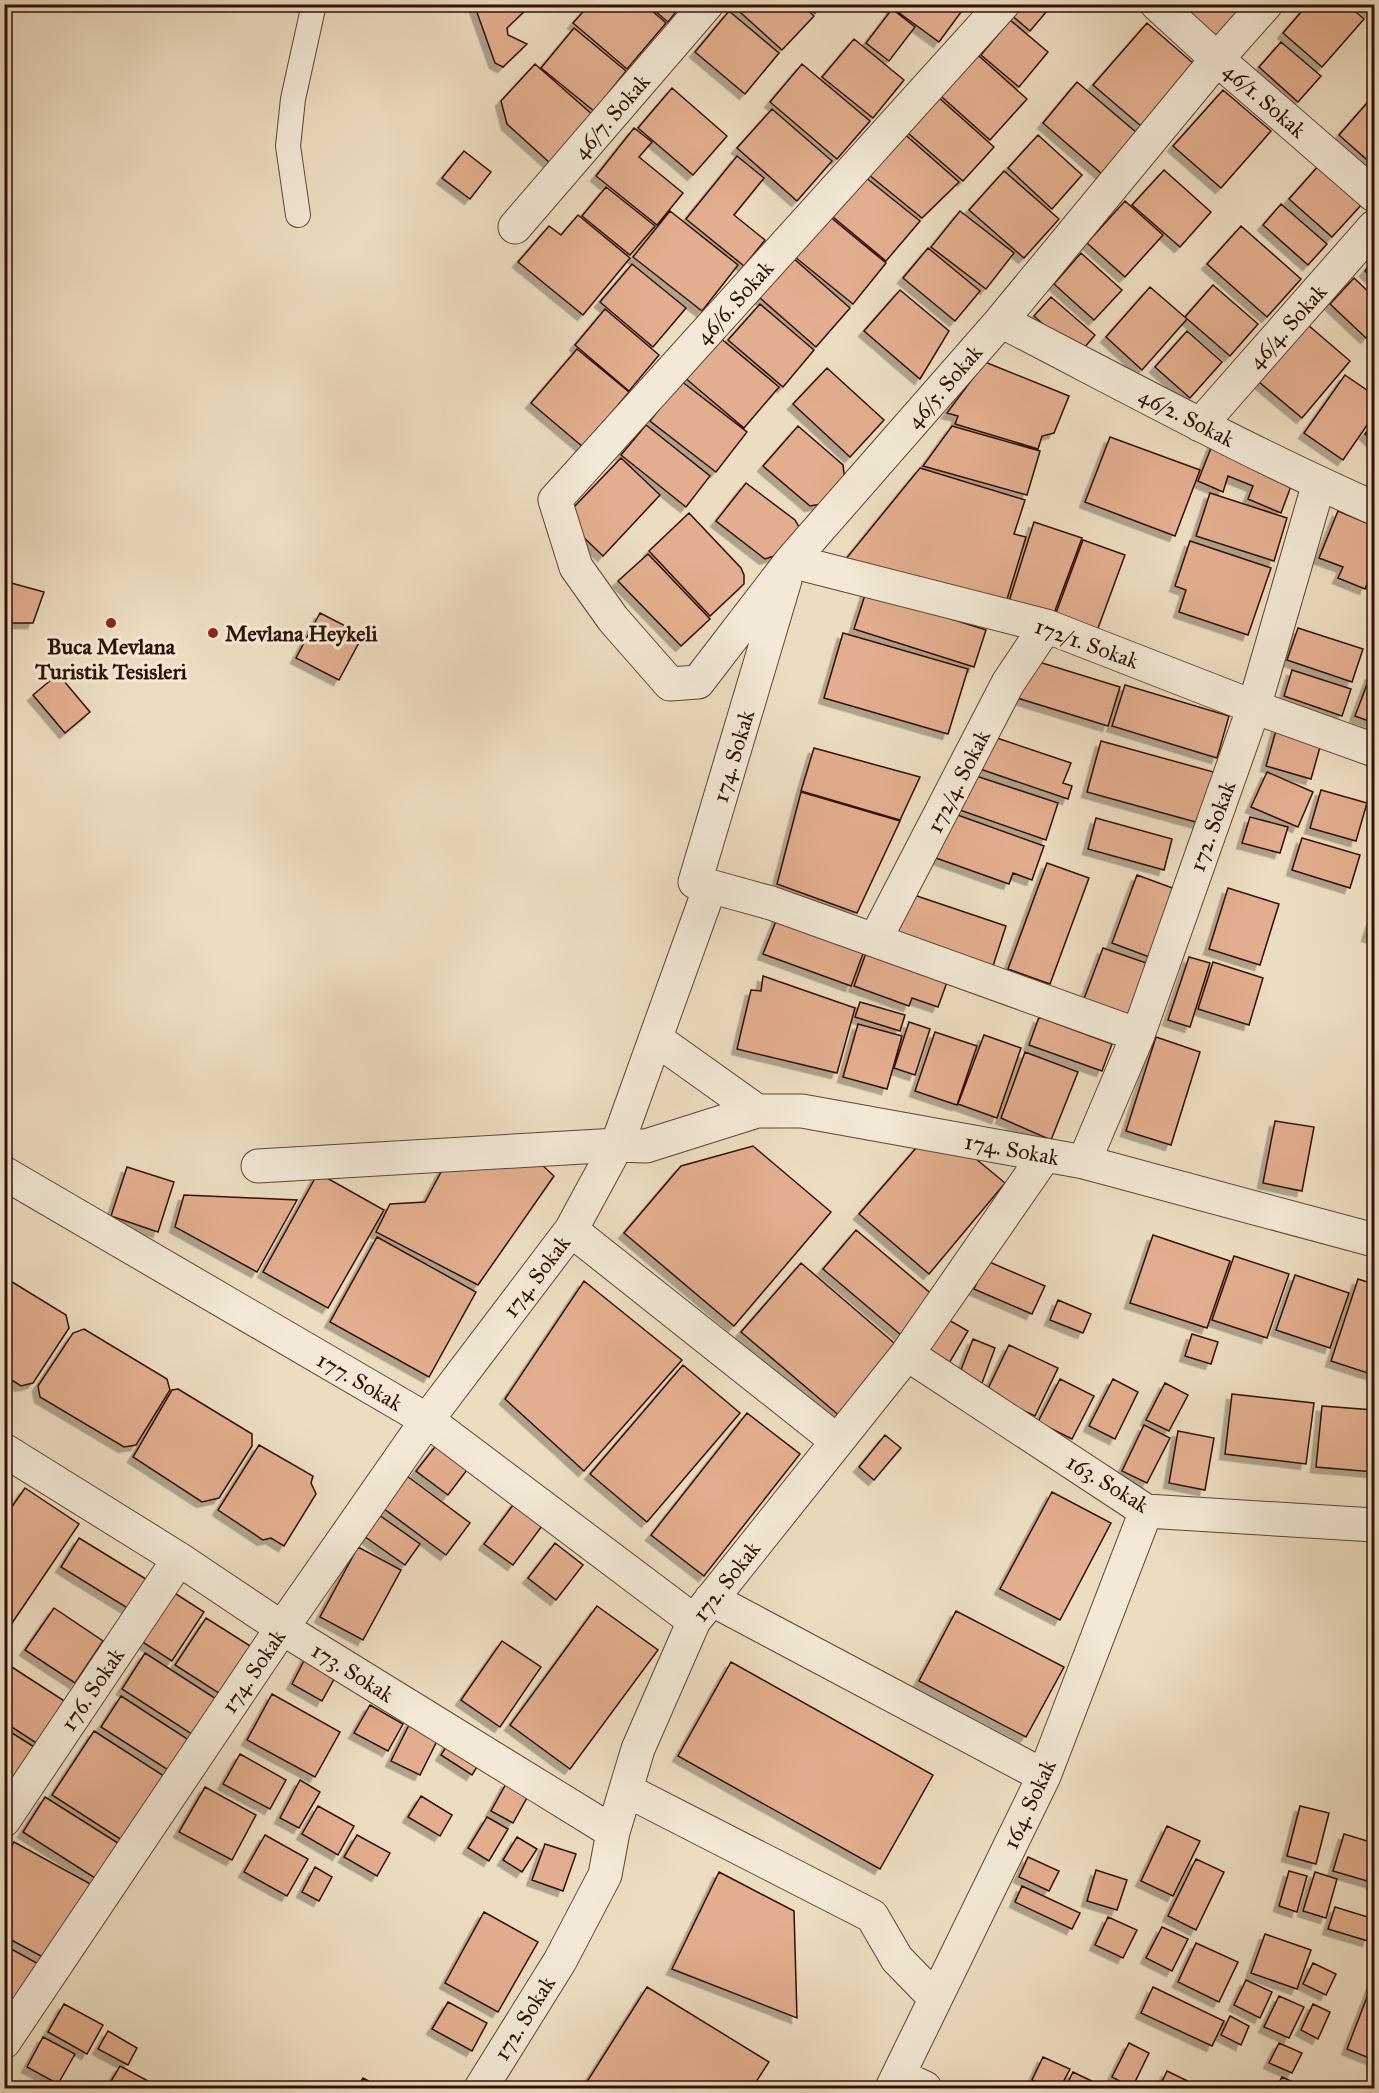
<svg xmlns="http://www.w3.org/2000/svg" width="1379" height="2093" viewBox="0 0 1379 2093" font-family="'IM FELL Great Primer',serif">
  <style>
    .building { fill: #e3ae8f; stroke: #311106; stroke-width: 1.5; filter: url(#shadow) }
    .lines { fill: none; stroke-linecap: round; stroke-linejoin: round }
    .lane-casing { stroke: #604434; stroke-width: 26 }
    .street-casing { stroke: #604434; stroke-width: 35 }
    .lane { stroke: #f3e9d6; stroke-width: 24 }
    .street { stroke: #f3e9d6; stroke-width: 33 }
    .poi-dot { fill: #8f2418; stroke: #f3e9d6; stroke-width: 2 }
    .labels { text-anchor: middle; stroke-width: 6; stroke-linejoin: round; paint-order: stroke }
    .street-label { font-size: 22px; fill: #311106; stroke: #f3e9d6 }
    .poi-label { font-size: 22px; font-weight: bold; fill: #311106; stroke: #f3e9d6; text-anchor: start }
  </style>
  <defs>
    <filter id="shadow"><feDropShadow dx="-5.5" dy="5.5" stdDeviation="0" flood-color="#0004"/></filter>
  </defs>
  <rect width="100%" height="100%" fill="#edddc0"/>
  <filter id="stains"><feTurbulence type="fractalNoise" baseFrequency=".00333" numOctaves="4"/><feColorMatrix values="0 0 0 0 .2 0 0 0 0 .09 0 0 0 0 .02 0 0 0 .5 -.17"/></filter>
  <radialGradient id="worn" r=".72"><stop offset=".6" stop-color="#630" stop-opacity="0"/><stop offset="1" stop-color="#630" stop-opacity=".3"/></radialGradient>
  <path class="building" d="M474 4H532L507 28 508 35 527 44 503 67 495 63Z
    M590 4H644L666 23 627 69 573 23Z
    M647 4H682L668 22Z
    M731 4H801L814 16 782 50Z
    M806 4H822L815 13Z
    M887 4H967L939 42Z
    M1018 4H1053L1030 31 1010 14Z
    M1179 4H1245L1216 37Z
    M1308 4H1347L1364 19 1322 67 1283 33Z
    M1362 4H1374V15Z
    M892 9 915 27 889 61 866 43Z
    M729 11 779 53 745 94 695 52Z
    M1010 20 1048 52 1019 87 981 55Z
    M1147 23 1194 64 1141 126 1093 85Z
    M574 28 626 71 594 111 541 68Z
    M854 39 904 80 873 118 822 77Z
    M1281 42 1321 76 1298 102 1259 67Z
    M970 48 1027 99 990 140 933 89Z
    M535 64 594 116 550 163 507 124 501 101Z
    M802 64 870 121 837 159 770 102Z
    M1077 82 1137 133 1102 174 1043 123Z
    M672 88 727 136 693 175 638 128Z
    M1223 90 1271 131 1221 188 1173 146Z
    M1374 95V166L1339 135Z
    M938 97 994 147 963 181 908 133Z
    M772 109 832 161 797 201 737 148Z
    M634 128 652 142 639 157 683 193 657 225 596 176Z
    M901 131 959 182 922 218 863 170Z
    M1038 135 1082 175 1052 209 1008 168Z
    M464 151 491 172 470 199 442 178Z
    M737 156 764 178 734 215 765 240 744 266 686 219Z
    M1320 164 1363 203 1332 237 1289 199Z
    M1164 170 1211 212 1180 247 1132 205Z
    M1004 171 1059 219 1024 258 969 210Z
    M860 173 920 221 886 261 827 212Z
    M606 187 655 226 630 255 582 216Z
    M1125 201 1163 235 1125 277 1087 243Z
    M1281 204 1327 244 1308 265 1263 225Z
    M670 211 738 265 702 311 633 257Z
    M960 211 1014 253 986 289 931 247Z
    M578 215 630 258 583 315 518 262 549 226 561 235Z
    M829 216 886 263 853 304 795 257Z
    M1241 226 1301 279 1267 317 1207 264Z
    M928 248 980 291 955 321 903 278Z
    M1081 253 1122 290 1094 320 1054 284Z
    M793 258 850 308 816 347 759 297Z
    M1374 260V280L1365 271Z
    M632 264 686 308 653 347 600 302Z
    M1354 278 1374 297V329L1366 338 1330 304Z
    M1213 285 1258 324 1230 356 1185 317Z
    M1150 287 1187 319 1142 370 1106 337Z
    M900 290 949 331 920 379 864 331Z
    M1051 297 1095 335 1078 355 1034 316Z
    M760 304 814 350 783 387 728 340Z
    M605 309 659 355 629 391 575 345Z
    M1308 325 1350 361 1302 418 1259 382Z
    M1187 331 1222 362 1190 398 1155 367Z
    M719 337 779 387 744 428 684 377Z
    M577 349 629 392 583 447 531 403Z
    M985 362 1069 396 1054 433 1042 436 1038 449 955 424 958 416 947 413Z
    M827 368 884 420 850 457 793 404Z
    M1345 375 1374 395V415L1343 460 1304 433Z
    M681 381 747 432 716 472 650 421Z
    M1374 423V443L1365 434Z
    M646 425 710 476 686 507 621 455Z
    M798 426 843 465 845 481 827 503 810 506 763 466Z
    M952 426 1040 451 1027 495 923 466Z
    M1110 437 1200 470 1175 536 1085 502Z
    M1213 443 1294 478 1281 513 1248 499 1253 486 1228 476 1223 492 1198 481Z
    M621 458 660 495 603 556 577 531 574 507Z
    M920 468 1025 500 1014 534 1026 537 1004 609 845 560Z
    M746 483 795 520 800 529 780 554 765 559 716 521Z
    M1210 493 1287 518 1274 561 1196 536Z
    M1338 511 1374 526V582L1369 579 1365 589 1338 578 1343 567 1319 558Z
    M689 513 741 568 744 575V584L710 616 649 551Z
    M1034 522 1082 538 1050 624 1006 611Z
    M1083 540 1125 555 1094 639 1052 624Z
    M1190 541 1271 568 1248 635 1179 612 1186 590 1175 586Z
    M648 554 710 619 681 646 618 581Z
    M4 581 44 592 33 623H4Z
    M866 592 986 630 974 667 854 629Z
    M320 613 363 635 339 680 296 658Z
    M1298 628 1363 649 1352 682 1287 660Z
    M843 633 968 669 948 734 824 698Z
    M1026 658 1120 687 1108 726 1014 697Z
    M1292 670 1351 689 1342 716 1284 696Z
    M58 674 90 712 65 733 33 695Z
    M1371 674 1374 675V723L1355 716Z
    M1125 685 1229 716 1217 758 1112 726Z
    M1277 727 1322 740 1311 779 1266 766Z
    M991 736 1071 763 1063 783 1072 786 1068 799 980 769Z
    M1101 741 1217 773 1203 824 1087 792Z
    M814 748 920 777 900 820 801 791Z
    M1267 772 1313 792 1298 827 1251 807Z
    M970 774 1058 803 1046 840 957 809Z
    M1321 790 1367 803 1356 841 1310 828Z
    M801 792 900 821 857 913 777 884Z
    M952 813 1044 846 1032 880 1013 873 1009 884 936 858Z
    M1250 817 1288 827 1280 853 1242 843Z
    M1096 818 1172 839 1164 870 1088 849Z
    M1302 838 1360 855 1350 888 1292 870Z
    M1047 863 1089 878 1050 984 1008 969Z
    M1137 875 1178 890 1152 958 1112 943Z
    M1228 888 1279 904 1260 965 1209 949Z
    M905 892 1006 926 991 972 889 937Z
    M780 911 867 943 851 986 763 954Z
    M1374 914V938L1367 936Z
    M869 945 950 974 938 1007 912 998 909 1006 854 986Z
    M1103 948 1149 964 1131 1015 1084 999Z
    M1189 957 1210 963 1190 1027 1168 1020Z
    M1213 962 1263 978 1249 1025 1198 1009Z
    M763 976 855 1008 837 1073 737 1049 751 990 761 991Z
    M860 1002 905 1015 900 1031 855 1017Z
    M1039 1017 1112 1044 1102 1071 1029 1045Z
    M909 1022 930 1029 915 1075 894 1068Z
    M858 1024 902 1036 887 1089 843 1077Z
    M935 1032 977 1046 957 1105 915 1091Z
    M984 1035 1021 1048 997 1118 958 1104Z
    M1156 1037 1200 1052 1171 1145 1126 1131Z
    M1025 1052 1078 1072 1051 1140 1001 1118Z
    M1275 1121 1314 1127 1302 1191 1263 1183Z
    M923 1140 958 1144 1005 1183 929 1274 859 1214Z
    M753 1146 831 1212 734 1326 624 1233 681 1166Z
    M529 1153 554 1176 478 1285 376 1232 390 1204 425 1202 448 1159Z
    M127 1167 174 1182 158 1232 111 1216Z
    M318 1173 384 1210 328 1308 263 1272Z
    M184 1195 297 1200 257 1272 175 1227Z
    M856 1230 934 1296 901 1335 823 1269Z
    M1153 1235 1230 1261 1207 1328 1130 1303Z
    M377 1237 476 1292 429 1377 330 1322Z
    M1234 1256 1289 1274 1267 1338 1212 1320Z
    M987 1261 1045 1286 1032 1314 974 1289Z
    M801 1263 900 1348 841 1417 741 1332Z
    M1295 1275 1349 1293 1330 1348 1276 1330Z
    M4 1277 66 1315 69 1328 33 1383 21 1386 4 1375Z
    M1358 1279 1374 1284V1375L1331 1361Z
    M584 1281 682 1360 584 1471 505 1399Z
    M1058 1300 1091 1314 1083 1333 1050 1320Z
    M947 1319 968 1331 948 1365 927 1353Z
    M84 1329 167 1379 170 1390 136 1445 124 1447 40 1397 38 1386 73 1333Z
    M1192 1334 1218 1342 1211 1364 1185 1356Z
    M973 1339 995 1348 982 1383 959 1375Z
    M1009 1345 1058 1368 1035 1416 986 1393Z
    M683 1365 740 1413 647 1522 590 1474Z
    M1060 1379 1094 1396 1072 1439 1038 1422Z
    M1113 1379 1138 1392 1115 1439 1089 1426Z
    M1165 1383 1188 1395 1169 1431 1146 1420Z
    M178 1389 252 1434V1446L219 1498 202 1502 133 1457 172 1390Z
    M1232 1394 1314 1403 1306 1464 1225 1454Z
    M1322 1406 1374 1410V1472L1316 1467Z
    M747 1413 800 1454 704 1576 651 1535Z
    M1144 1425 1170 1438 1147 1483 1122 1471Z
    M1178 1431 1214 1438 1205 1490 1169 1483Z
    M885 1435 901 1448 874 1480 859 1467Z
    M438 1443 470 1466 448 1495 416 1471Z
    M259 1445 313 1476 311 1483 316 1494 284 1546 271 1538 263 1540 218 1510Z
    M407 1476 470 1523 446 1555 383 1508Z
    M25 1488 79 1524 6 1632 4 1518Z
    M1052 1492 1111 1523 1060 1620 1000 1589Z
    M516 1501 545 1522 513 1565 484 1544Z
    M379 1515 420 1544 405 1565 364 1536Z
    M79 1538 146 1579 129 1609 61 1567Z
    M555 1543 583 1565 556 1600 528 1578Z
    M358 1547 401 1570 363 1640 320 1617Z
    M173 1592 204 1612 172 1661 141 1641Z
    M597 1606 658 1650 570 1769 510 1725Z
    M54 1608 103 1641 75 1683 25 1650Z
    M956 1611 1064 1667 1026 1737 919 1681Z
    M206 1618 255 1649 225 1697 175 1665Z
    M502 1641 541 1667 500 1727 461 1700Z
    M145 1653 224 1704 201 1740 122 1689Z
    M307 1655 338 1672 322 1701 292 1684Z
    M4 1662 69 1704 41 1746 4 1722Z
    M731 1662 933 1775 880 1869 678 1756Z
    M272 1694 340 1732 315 1777 247 1740Z
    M121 1696 195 1744 176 1775 101 1727Z
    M370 1705 403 1724 388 1751 354 1733Z
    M411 1721 440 1735 420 1775 391 1761Z
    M4 1728 36 1748 4 1796Z
    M94 1731 170 1780 128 1844 52 1795Z
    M451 1739 482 1759 472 1775 441 1755Z
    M240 1754 286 1780 270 1809 223 1784Z
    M300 1780 320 1792 299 1828 280 1818Z
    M507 1782 529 1794 513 1823 491 1811Z
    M205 1787 256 1815 232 1860 179 1832Z
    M421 1796 452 1815 440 1836 408 1817Z
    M45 1797 121 1845 98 1880 23 1832Z
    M318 1806 354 1826 338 1855 302 1834Z
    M1300 1806 1329 1813 1316 1864 1287 1856Z
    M487 1817 508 1829 489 1861 468 1848Z
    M1167 1826 1200 1841 1173 1896 1141 1881Z
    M1344 1834 1374 1843V1883L1333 1871Z
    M265 1835 308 1859 287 1896 244 1872Z
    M357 1835 390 1853 377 1876 344 1857Z
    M517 1837 537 1849 522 1872 503 1860Z
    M14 1842 94 1886 52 1962 4 1936V1860Z
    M545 1844 576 1854 563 1891 532 1880Z
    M1028 1857 1059 1871 1049 1891 1019 1877Z
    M1196 1859 1224 1872 1196 1930 1168 1916Z
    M315 1867 332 1877 319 1901 302 1892Z
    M1096 1870 1127 1880 1117 1910 1087 1901Z
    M1289 1871 1307 1876 1297 1912 1279 1906Z
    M719 1872 794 1911 797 2018 672 1969Z
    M1315 1872 1337 1879 1326 1918 1303 1911Z
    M1022 1886 1080 1913 1072 1929 1015 1902Z
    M1335 1907 1374 1919 1368 1941 1328 1929Z
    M484 1912 538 1942 498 2012 445 1983Z
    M1108 1917 1137 1930 1123 1958 1095 1945Z
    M1162 1927 1188 1939 1172 1971 1146 1958Z
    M1265 1934 1311 1950 1297 1989 1251 1973Z
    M1196 1943 1238 1962 1219 2002 1178 1982Z
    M4 1945 42 1966 21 2004 4 1995Z
    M1313 1963 1336 1974 1326 1995 1303 1984Z
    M1374 1979V2060L1347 2049Z
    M1246 1980 1272 1992 1260 2018 1234 2005Z
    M647 1987 769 2062 752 2088H583Z
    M1153 1987 1224 2021 1212 2046 1141 2013Z
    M1279 1996 1304 2007 1289 2038 1264 2027Z
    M448 2002 487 2023 472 2051 432 2029Z
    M64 2004 103 2025 87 2054 48 2032Z
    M1313 2004 1330 2012 1318 2039 1301 2030Z
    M1230 2016 1249 2026 1241 2045 1221 2035Z
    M108 2031 137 2048 128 2065 98 2049Z
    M43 2037 75 2054 58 2084 27 2067Z
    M1129 2043 1149 2053 1132 2088 1112 2077Z
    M1279 2043 1302 2053 1292 2073 1269 2063Z
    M1043 2057 1070 2069 1060 2088H1050L1032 2080Z
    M120 2066 150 2082 147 2088H107Z
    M1167 2071 1196 2085 1194 2088H1159Z
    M1073 2072 1106 2088H1065Z
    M1282 2077 1306 2088H1276Z
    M363 2078 381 2088H357Z"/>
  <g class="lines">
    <g class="lane-casing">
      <path id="lane" d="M298 215 288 146 293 99 314 4"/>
    </g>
    <g class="street-casing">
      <path id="street" d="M1003 4 555 500 576 567 613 619 670 684 698 682 791 561 1001 321 1217 59 1266 4
        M1157 4 1217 59 1374 195
        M515 227 707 4
        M1001 321C1125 385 1247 452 1374 508
        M1200 425 1374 227
        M791 561 1046 626 1254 707 1374 750
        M785 580 695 882 771 903 1138 1035
        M875 940 1008 683 1046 626
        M656 1039 757 1111
        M1084 1162 1138 1035 1254 707 1319 483
        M258 1166 617 1145 710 887
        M4 1173 427 1420 694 1621
        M571 1230 837 1441
        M907 1354 1146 1511 1374 1525
        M4 1450 179 1559 282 1628 613 1832
        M711 1599 1044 1776
        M626 1790 872 1916 897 1959 935 1998
        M4 1820 179 1559
        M4 2042 282 1628 427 1420 571 1230 617 1145 646 1146 757 1111H802L1084 1162 1374 1240
        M899 2076 925 2088
        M481 2088 560 1961 605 1875 613 1832 638 1749 694 1621 907 1354 1045 1155
        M892 2088 1044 1776 1146 1511"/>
    </g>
    <use href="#lane" class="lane"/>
    <use href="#street" class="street"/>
  </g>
  <g class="poi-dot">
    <circle cx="111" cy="623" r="6"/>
    <circle cx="213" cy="633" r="6"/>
  </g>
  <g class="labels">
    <g class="street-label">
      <text transform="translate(1265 100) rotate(41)" y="8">46/1. Sokak</text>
      <text transform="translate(611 116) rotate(-49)" y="8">46/7. Sokak</text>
      <text transform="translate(734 302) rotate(-48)" y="8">46/6. Sokak</text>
      <text transform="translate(1287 326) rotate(-48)" y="8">46/4. Sokak</text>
      <text transform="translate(944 386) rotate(-49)" y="8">46/5. Sokak</text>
      <text transform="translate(1187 417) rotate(27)" y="8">46/2. Sokak</text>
      <text transform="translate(1087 643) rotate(20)" y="8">172/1. Sokak</text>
      <text transform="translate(733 756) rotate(-73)" y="8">174. Sokak</text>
      <text transform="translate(958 781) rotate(-63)" y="8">172/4. Sokak</text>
      <text transform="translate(1212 826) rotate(-70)" y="8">172. Sokak</text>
      <text transform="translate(1012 1149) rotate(10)" y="8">174. Sokak</text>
      <text transform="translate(536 1276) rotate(-53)" y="8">174. Sokak</text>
      <text transform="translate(360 1381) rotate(30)" y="8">177. Sokak</text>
      <text transform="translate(1108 1483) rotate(31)" y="8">163. Sokak</text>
      <text transform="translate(726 1581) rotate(-52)" y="8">172. Sokak</text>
      <text transform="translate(253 1671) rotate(-56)" y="8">174. Sokak</text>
      <text transform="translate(353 1672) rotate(32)" y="8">173. Sokak</text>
      <text transform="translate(92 1689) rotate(-56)" y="8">176. Sokak</text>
      <text transform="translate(1029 1804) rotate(-65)" y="8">164. Sokak</text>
      <text transform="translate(524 2018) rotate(-58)" y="8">172. Sokak</text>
    </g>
    <g class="poi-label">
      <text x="225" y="641">Mevlana Heykeli</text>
      <text x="111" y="654" text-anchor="middle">Buca Mevlana<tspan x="111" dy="25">Turistik Tesisleri</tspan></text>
    </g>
  </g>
  <rect width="1379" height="2093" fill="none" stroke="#edddc0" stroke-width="24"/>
  <rect x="6" y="6" width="1367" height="2081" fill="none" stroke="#311106" stroke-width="3"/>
  <rect x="12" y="12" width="1355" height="2069" fill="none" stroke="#311106" stroke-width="1.5"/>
  <rect width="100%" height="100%" filter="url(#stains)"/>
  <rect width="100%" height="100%" fill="url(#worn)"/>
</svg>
